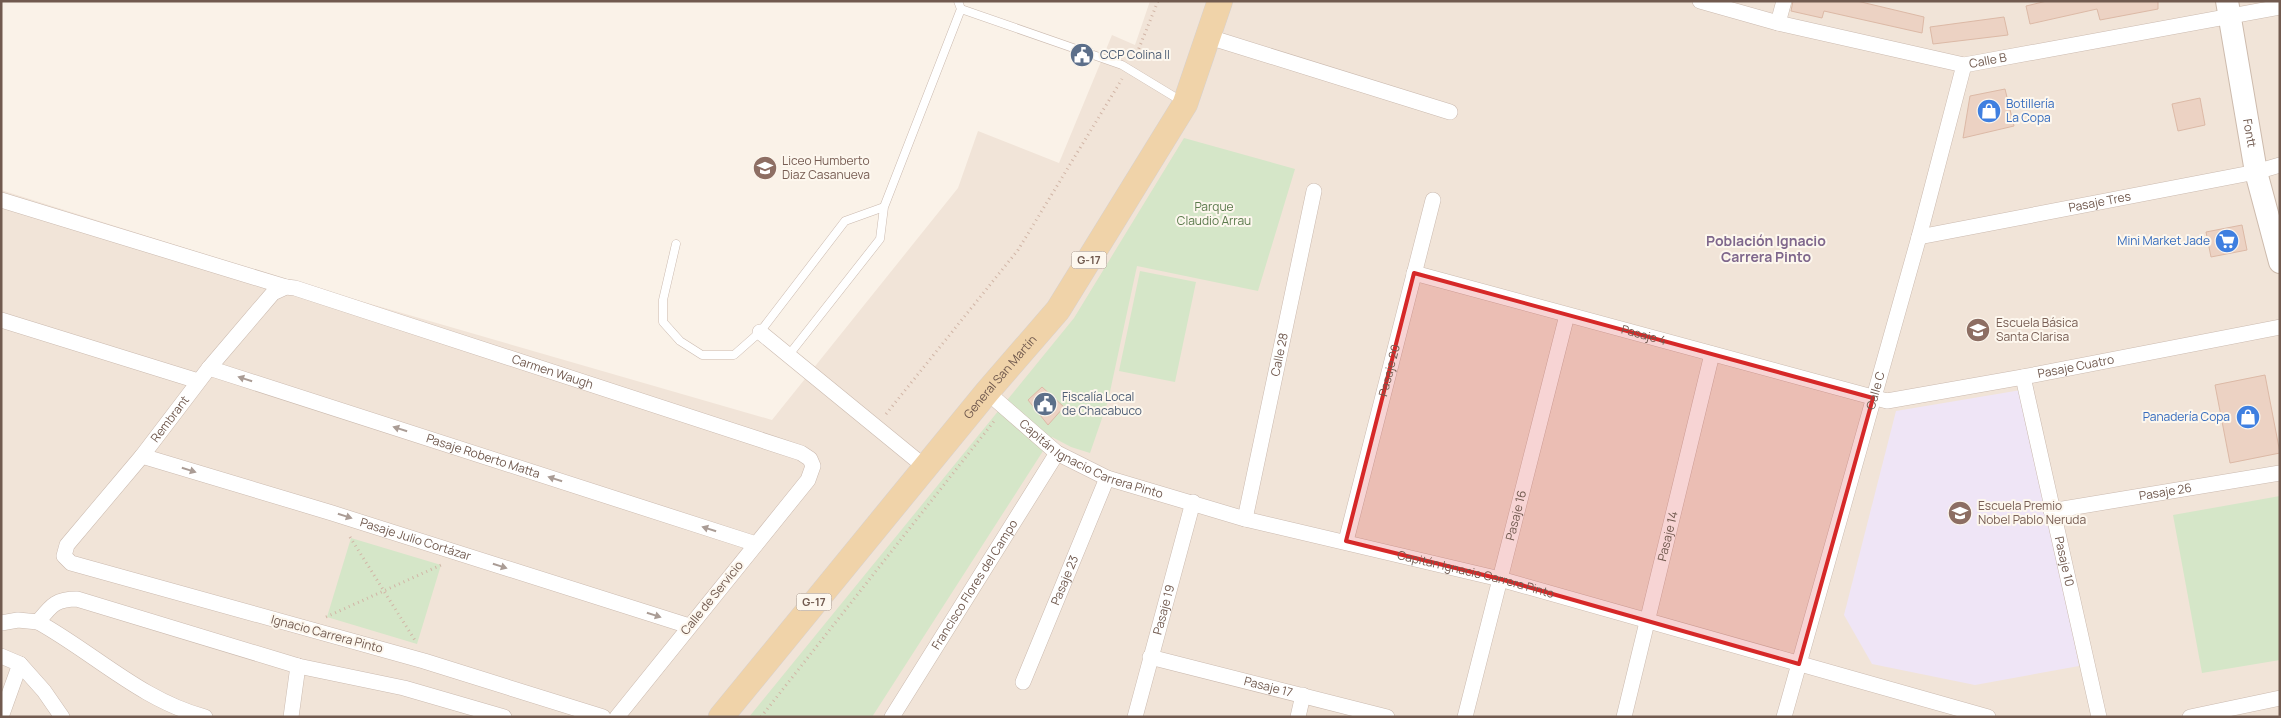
<svg xmlns="http://www.w3.org/2000/svg" width="2281" height="718" viewBox="0 0 2281 718" font-family="Manrope,sans-serif">
  <style>
    .residential { fill: #f1e4d8 }
    .education { fill: #efe5f6 }
    .green { fill: #d5e6c8 }
    .building { fill: #ecd2c3; stroke: #dcb9a6 }
    .lines { fill: none; stroke-linecap: round; stroke-linejoin: round }
    .service-casing { stroke: #cbbaaf; stroke-width: 9 }
    .minor-casing { stroke: #cbbaaf; stroke-width: 16 }
    .secondary-casing { stroke: #cdbbad; stroke-width: 24 }
    .primary-casing { stroke: #d7d1ce; stroke-width: 26 }
    .path { stroke: #d1b5a6; stroke-width: 3; stroke-dasharray: 1 4; stroke-linecap: butt }
    .service { stroke: #fff; stroke-width: 8 }
    .minor { stroke: #fff; stroke-width: 15 }
    .secondary { stroke: #fff; stroke-width: 22 }
    .primary { stroke: #f0d3a9; stroke-width: 25 }
    .oneway { fill: #aa9c95 }
    .marked { fill: #d62828; fill-opacity: 0.2; stroke: #d62828; stroke-width: 4; stroke-linejoin: round }
    .labels { text-anchor: middle; stroke-width: 4; stroke-linejoin: round; paint-order: stroke }
    .shield { fill: #fdf7ee; stroke: #9b897f; stroke-width: 1 }
    .shield-label { font-size: 11px; font-weight: bold; fill: #715a4f }
    .service-label { font-size: 12px; fill: #4e5e75; stroke: #fdf7ee; text-anchor: start }
    .street-label { font-size: 12px; fill: #715a4f; stroke: #fdf7ee }
    .shop-label { font-size: 12px; fill: #366cbe; stroke: #fdf7ee; text-anchor: end }
    .education-label { font-size: 12px; fill: #785e54; stroke: #fdf7ee; text-anchor: start }
    .park-label { font-size: 12px; fill: #5b7a4c; stroke: #fdf7ee }
    .neighbourhood-label { font-size: 14px; font-weight: bold; fill: #7f678c; stroke: #fdf7ee }
  </style>
  <rect width="100%" height="100%" fill="#faf2e8"/>
  <path class="residential" d="M1150 1H2280V717H1V190L274 276 772 420 958 188 978 131 1059 163 1112 35 1135 45Z"/>
  <path class="education" d="M2027 389 2079 666 1975 685 1872 664 1844 615 1896 411Z"/>
  <path class="green" d="M1184 138 1295 169 1258 291 1137 266 1108 401 1090 453 1071 447 1052 437 872 717H749L1074 318Z
    M1140 271 1196 282 1175 382 1119 371Z
    M2280 496V660L2202 673 2173 515Z
    M351 538 441 565 417 644 327 617Z"/>
  <path class="building" d="M1793 1H1857L1924 17 1922 33 1824 11 1822 18 1791 11Z
    M2047 1H2158V9L2100 20 2097 9 2030 24 2026 6Z
    M2004 17 2008 35 1933 44 1930 27Z
    M2005 89 2014 126 1963 138 1970 96Z
    M2200 98 2205 125 2178 131 2172 104Z
    M2242 225 2247 250 2211 257 2206 232Z
    M2265 375 2280 453 2230 463 2215 385Z
    M1042 387 1064 407 1048 425 1028 400Z"/>
  <g class="lines">
    <g class="service-casing">
      <path id="service" d="M958 1 961 9 1122 65 1183 102
        M676 244 663 300V322L680 341 702 355H734L760 332 845 221 884 207 961 9
        M788 356 880 239 884 207"/>
    </g>
    <g class="minor-casing">
      <g id="minor">
        <path id="s1" d="M1700 1 1778 23 1964 65 2280 7"/>
        <path d="M1778 23 1784 1"/>
        <path d="M1209 37 1450 112"/>
        <path d="M1 200 286 287"/>
        <path id="s2" d="M1919 237 2256 172 2280 165"/>
        <path id="s3" d="M1414 273 1887 401 2023 377 2280 327"/>
        <path d="M1 320 198 381"/>
        <path d="M760 332 925 467"/>
        <path id="s4" d="M209 368 756 544"/>
        <path id="s5" d="M2023 377 2099 717"/>
        <path id="s6" d="M987 392 1057 453 1107 478 1245 519 1500 579 1988 717"/>
        <path id="s7" d="M142 456 332 513 689 626"/>
        <path id="s8" d="M2051 511 2280 473"/>
        <path id="s9" d="M1245 519 1314 191"/>
        <path id="s10" d="M1346 541 1433 200"/>
        <path d="M38 622C94 653 141 700 205 717"/>
        <path d="M1 623 18 620 38 622C51 606 55 599 77 599L298 666 404 688 504 717"/>
        <path d="M1 656 20 664 44 691 62 717"/>
        <path id="s11" d="M1150 657 1387 717"/>
        <path id="s12" d="M1023 682 1107 478"/>
        <path d="M1 717 20 664"/>
        <path d="M291 717 298 666"/>
        <path id="s13" d="M603 717 424 661 71 563 64 556 67 545 142 456 209 368 273 293 286 287 295 288 801 453 810 459 813 466 808 480 617 717"/>
        <path id="s14" d="M892 717 1057 453"/>
        <path id="s15" d="M1135 717 1193 502"/>
        <path d="M1298 717 1303 695"/>
        <path id="s16" d="M1465 717 1567 315"/>
        <path id="s17" d="M1624 717 1712 354"/>
        <path id="s18" d="M1784 717 1919 237 1964 65"/>
        <path d="M2190 717 2280 698"/>
      </g>
    </g>
    <g class="secondary-casing">
      <g id="secondary">
        <path id="s19" d="M2227 1 2256 172 2280 262"/>
      </g>
    </g>
    <g class="primary-casing">
      <g id="primary">
        <path id="s20" d="M721 717 987 392 1058 310 1185 104 1220 1"/>
      </g>
    </g>
    <path class="path" d="M1135 58 1158 1
      M886 414 1018 250 1122 79
      M350 537 416 642
      M326 617 441 565
      M761 717 995 420"/>
    <use href="#service" class="service"/>
    <use href="#minor" class="minor"/>
    <use href="#secondary" class="secondary"/>
    <use href="#primary" class="primary"/>
  </g>
  <defs><path id="oneway-solid" d="M-6-.8H1V-3.2L6.5 0L1 3.2V.8H-6Z" transform="scale(1.25)"/></defs>
  <g class="oneway">
    <use href="#oneway-solid" transform="translate(245 379) rotate(-162)"/>
    <use href="#oneway-solid" transform="translate(400 429) rotate(-162)"/>
    <use href="#oneway-solid" transform="translate(189 470) rotate(17)"/>
    <use href="#oneway-solid" transform="translate(555 479) rotate(-162)"/>
    <use href="#oneway-solid" transform="translate(345 516) rotate(18)"/>
    <use href="#oneway-solid" transform="translate(709 529) rotate(-162)"/>
    <use href="#oneway-solid" transform="translate(500 566) rotate(18)"/>
    <use href="#oneway-solid" transform="translate(654 615) rotate(18)"/>
  </g>
  <path class="marked" d="M1414 273 1873 398 1799 664 1500 579 1346 541Z"/>
  <defs>
    <g id="civic-disc" transform="scale(1.25)"><circle r="9.5" fill="#5c6f8a" stroke="#fdf7ee"/><path d="M-.6-6.5H3V-4.5H.6V-3L4-1V1h2V6H-6V1h2V-1L-.6-3ZM-1.2 2.5V6h2.4V2.5Z" fill="#fff"/></g>
    <g id="shop-disc" transform="scale(1.25)"><circle r="9.5" fill="#3f7fe0" stroke="#fdf7ee"/><path d="M-5-2.5h2.3a2.7 3.5 0 0 1 5.4 0H5L5.5 6h-11ZM-1.5-2.5h3a1.5 2.3 0 0 0-3 0Z" fill="#fff"/></g>
    <g id="school-disc" transform="scale(1.25)"><circle r="9.5" fill="#8d6e63" stroke="#fdf7ee"/><path d="M0-5L7-2L0 1L-7-2ZM-4 1L0 2.5L4 1V4Q0 6-4 4Z" fill="#fff"/></g>
    <g id="supermarket-disc" transform="scale(1.25)"><circle r="9.5" fill="#3f7fe0" stroke="#fdf7ee"/><path d="M-6-5.5h2.5l.6 2H6L4.5 2H-2.5L-4.4-4H-6ZM-1.5 3.2a1.3 1.3 0 1 0 .1 0ZM3 3.2a1.3 1.3 0 1 0 .1 0Z" fill="#fff"/></g>
  </defs>
  <g fill-rule="evenodd">
    <use href="#civic-disc" x="1082" y="55"/>
    <use href="#shop-disc" x="1989" y="111"/>
    <use href="#school-disc" x="765" y="168"/>
    <use href="#supermarket-disc" x="2227" y="241"/>
    <use href="#school-disc" x="1978" y="330"/>
    <use href="#civic-disc" x="1045" y="404"/>
    <use href="#shop-disc" x="2248" y="417"/>
    <use href="#school-disc" x="1960" y="513"/>
  </g>
  <g class="labels">
    <g class="shield">
      <rect x="1071.5" y="251.5" width="35" height="17" rx="4"/>
      <rect x="796.5" y="593.5" width="35" height="17" rx="4"/>
    </g>
    <g class="shield-label">
      <text x="1089" y="264">G-17</text>
      <text x="814" y="606">G-17</text>
    </g>
    <g class="service-label">
      <text x="1100" y="59">CCP Colina II</text>
      <text x="1062" y="401">Fiscalía Local<tspan x="1062" dy="14">de Chacabuco</tspan></text>
    </g>
    <g class="street-label">
      <text dy="4" stroke="none"><textPath href="#s1" startOffset="296">Calle B</textPath></text>
      <text dy="4" stroke="none"><textPath href="#s19" startOffset="134">Fontt</textPath></text>
      <text dy="4" stroke="none"><textPath href="#s2" startOffset="184">Pasaje Tres</textPath></text>
      <text dy="4" stroke="none"><textPath href="#s3" startOffset="238">Pasaje 4</textPath></text>
      <text dy="4" stroke="none"><textPath href="#s9" startOffset="168">Calle 28</textPath></text>
      <text dy="4" stroke="none"><textPath href="#s3" startOffset="682">Pasaje Cuatro</textPath></text>
      <text dy="4" stroke="none"><textPath href="#s10" startOffset="176">Pasaje 20</textPath></text>
      <text dy="4" stroke="none"><textPath href="#s13" startOffset="1195">Carmen Waugh</textPath></text>
      <text dy="4" stroke="none"><textPath href="#s20" startOffset="440">General San Martín</textPath></text>
      <text dy="4" stroke="none"><textPath href="#s18" startOffset="339">Calle C</textPath></text>
      <text dy="4" stroke="none"><textPath href="#s13" startOffset="738">Rembrant</textPath></text>
      <text dy="4" stroke="none"><textPath href="#s4" startOffset="288">Pasaje Roberto Matta</textPath></text>
      <text dy="4" stroke="none"><textPath href="#s6" startOffset="126">Capitán Ignacio Carrera Pinto</textPath></text>
      <text dy="4" stroke="none"><textPath href="#s8" startOffset="116">Pasaje 26</textPath></text>
      <text dy="4" stroke="none"><textPath href="#s16" startOffset="208">Pasaje 16</textPath></text>
      <text dy="4" stroke="none"><textPath href="#s17" startOffset="186">Pasaje 14</textPath></text>
      <text dy="4" stroke="none"><textPath href="#s7" startOffset="286">Pasaje Julio Cortázar</textPath></text>
      <text dy="4" stroke="none"><textPath href="#s5" startOffset="189">Pasaje 10</textPath></text>
      <text dy="4" stroke="none"><textPath href="#s6" startOffset="530">Capitán Ignacio Carrera Pinto</textPath></text>
      <text dy="4" stroke="none"><textPath href="#s12" startOffset="110">Pasaje 23</textPath></text>
      <text dy="4" stroke="none"><textPath href="#s14" startOffset="156">Francisco Flores del Campo</textPath></text>
      <text transform="translate(712 598) rotate(-51)" y="4">Calle de Servicio</text>
      <text dy="4" stroke="none"><textPath href="#s15" startOffset="111">Pasaje 19</textPath></text>
      <text transform="translate(327 634) rotate(15)" y="4">Ignacio Carrera Pinto</text>
      <text dy="4" stroke="none"><textPath href="#s11" startOffset="122">Pasaje 17</textPath></text>
    </g>
    <g class="shop-label">
      <text x="2006" y="108" text-anchor="start">Botillería<tspan x="2006" dy="14">La Copa</tspan></text>
      <text x="2210" y="245">Mini Market Jade</text>
      <text x="2230" y="421">Panadería Copa</text>
    </g>
    <g class="education-label">
      <text x="782" y="165">Liceo Humberto<tspan x="782" dy="14">Diaz Casanueva</tspan></text>
      <text x="1996" y="327">Escuela Básica<tspan x="1996" dy="14">Santa Clarisa</tspan></text>
      <text x="1978" y="510">Escuela Premio<tspan x="1978" dy="14">Nobel Pablo Neruda</tspan></text>
    </g>
    <g class="park-label">
      <text x="1214" y="211">Parque<tspan x="1214" dy="14">Claudio Arrau</tspan></text>
    </g>
    <g class="neighbourhood-label">
      <text x="1766" y="246">Población Ignacio<tspan x="1766" dy="16">Carrera Pinto</tspan></text>
    </g>
  </g>
  <rect width="2281" height="718" fill="none" stroke="#715a4f" stroke-width="5"/>
</svg>
